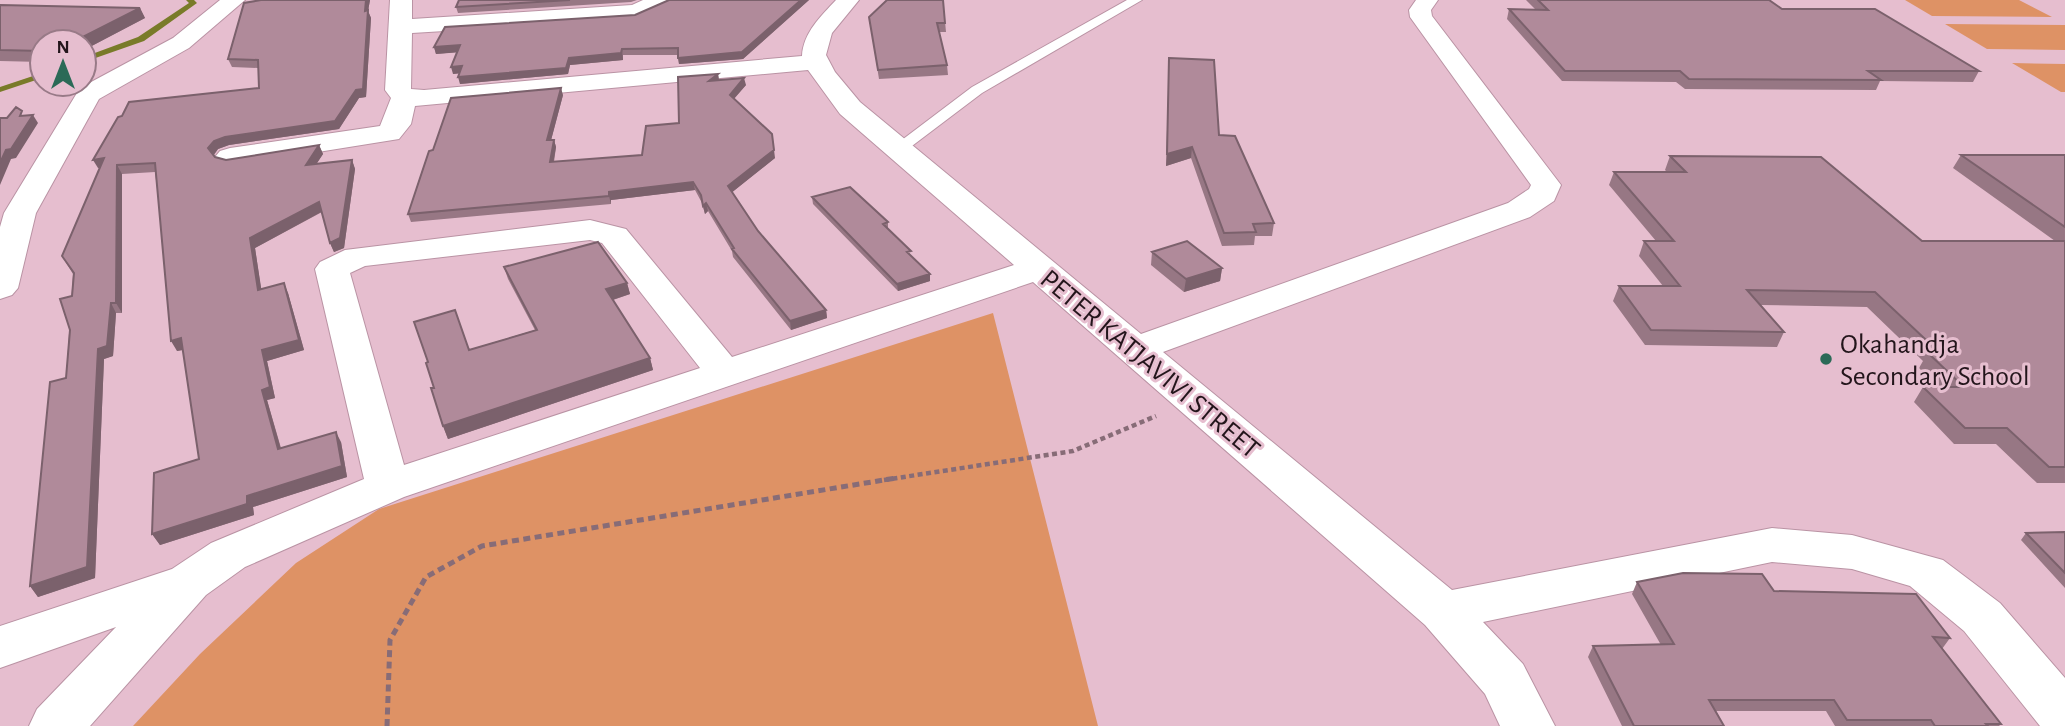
<svg xmlns="http://www.w3.org/2000/svg" width="2065" height="726" viewBox="0 0 2065 726" font-family="'Alegreya Sans',sans-serif">
  <style>
    .green { fill: #de9265 }
    .lines { fill: none; stroke-linecap: round; stroke-linejoin: round }
    .stream { fill: #797b29; fill-rule: evenodd }
    .service-casing { stroke: #ba93a4; stroke-width: 2 }
    .minor-casing { stroke: #ba93a4; stroke-width: 2 }
    .path-far1 { stroke: #876c77; stroke-width: 4.5; stroke-dasharray: 5 3.5; stroke-linecap: butt }
    .path { stroke: #876c77; stroke-width: 5; stroke-dasharray: 7 4.5; stroke-linecap: butt }
    .service { fill: #fff; fill-rule: evenodd }
    .minor { fill: #fff; fill-rule: evenodd }
    .wall { fill: #977784 }
    .shaded-wall { fill: #7b616c }
    .building { fill: #b08a9a; stroke: #7b616c; stroke-width: 2 }
    .poi-dot { fill: #2b6a57; stroke: #e6becf; stroke-width: 2.5 }
    .labels { text-anchor: middle; stroke-width: 6; stroke-linejoin: round; paint-order: stroke }
    .poi-label { font-size: 28px; fill: #23151b; stroke: #e6becf; text-anchor: start }
    .street-label { font-size: 28px; fill: #23151b; stroke: #e6becf }
  </style>
  <rect width="100%" height="100%" fill="#e6becf"/>
  <path class="green" d="M1905 0H2019L2052 17 1932 16Z
    M1945 24 2065 25V50L1987 49Z
    M2012 63 2065 64V92H2061Z
    M993 313 1098 726H133L200 654 296 563 379 509Z"/>
  <g class="lines">
    <path class="stream" d="M186 0H194L197 3 144 41 84 62V57L138 37 189 3Z
      M42 73V78L0 92V87Z"/>
    <g class="service-casing">
      <path id="service" d="M1127 0H1142L982 93 904 152H892L890 149 972 87Z"/>
    </g>
    <g class="minor-casing">
      <path id="minor" d="M220 0H245L189 48 99 99 36 213 18 288 12 295 0 299V227L4 213 80 88 173 38Z
        M390 0H412V19L632 5 643 0H672L669 5 636 19 412 33 411 89 424 90 802 56C803 33 821 16 836 0H859L832 33 826 55 835 72 860 102 1141 334 1508 203 1529 189 1531 185 1410 17 1409 10 1416 0H1438L1431 10 1432 16 1561 185 1554 201 1530 217 1163 352 1452 590 1772 528 1852 535 1943 560 2000 603 2065 678V726H2040L1964 631 1910 586 1852 569 1772 562 1483 622 1523 664 1555 726H1500L1485 694 1425 625 1033 282 404 497 245 567 206 595 90 726H29L37 709 116 627 0 668V626L172 569 211 543 364 479 315 269 320 262 345 250 590 220 626 229 732 357 1014 265 840 114 808 70 415 106 411 124 399 139 230 166 220 163 215 157 220 151 230 148 380 126 391 98 385 90ZM590 240 602 243 700 368 404 465 350 273 365 266Z"/>
    </g>
    <path class="path-far1" d="M884 480 1073 451 1156 416"/>
    <path class="path" d="M387 726 390 640 426 577 482 546 896 478"/>
    <use href="#service" class="service"/>
    <use href="#minor" class="minor"/>
  </g>
  <path class="wall" d="M261 0H370L368 11 371 18 366 97 359 98 339 129 229 145 218 149 214 155 215 157 226 160 319 145 323 154 316 164 352 160 355 169 344 248 334 252 330 243 322 212 255 248 261 289 288 293 304 350 267 361 275 398 267 400 281 448 341 442 347 477 253 507 254 515 160 545 152 534 199 459 183 350 177 351 155 172 122 174V313H116L113 356 104 359 95 578 38 597 30 586 66 378 73 274 62 256 100 168H98L259 88 258 68 232 67 228 59Z
    M459 0H637L631 2 458 13 456 7Z
    M669 0H809L743 59 679 64 678 55H623V60L570 65 568 74 460 84 459 73 453 74 457 52 436 54 434 47 635 15Z
    M943 0 946 32H939L947 65 948 75 879 79 869 17Z
    M1526 0H1769L1782 9 1979 71 1973 82 1880 81 1876 90 1685 89 1676 82 1562 81 1507 19 1509 9 1536 10Z
    M0 5 140 8 145 18 84 50V42H42V62L0 61Z
    M1169 58 1219 135 1274 223 1272 236H1255L1254 245 1222 246 1191 158 1166 166Z
    M718 74 719 80 746 85 734 99 775 158 732 192 758 231 826 310 827 318 791 330 733 257 732 251 708 211 705 214 702 203 695 190 611 200V204L411 222 408 214 433 150 563 95 551 140H554L556 147 554 162 642 155 679 123Z
    M1961 155H2065V483H2037L1996 444H1954L1914 402 1923 387H1938L1919 368 1923 361 1867 307 1761 305 1784 332 1777 347 1645 345 1613 301 1619 286H1663L1639 256 1644 241H1656L1609 185 1614 172H1667L1665 170 1670 156 1922 241H2055L1953 168Z
    M812 197 888 222V229L930 281 898 291 813 204Z
    M1152 252 1222 268 1220 281 1184 292 1151 265Z
    M504 267 627 283 630 294 613 300 650 358 653 370 448 439 443 426 428 362 535 330 508 279Z
    M2065 532V588L2021 540 2026 533Z
    M1637 582 1774 591 1950 638 1942 649 2001 724 1999 726H1835L1826 711H1716L1724 726H1622L1588 657 1593 646 1661 645 1632 594Z"/>
  <path class="shaded-wall" d="M366 0H370L368 11 371 18 366 97 359 98 339 129 229 145 218 149 212 157 208 148 214 141 225 137 365 11Z
    M801 0H809L743 59 679 64 678 58Z
    M140 8 145 18 84 50V42H73Z
    M460 45 462 52 436 54 434 47Z
    M622 49 623 60 570 65 568 74 460 84 458 77Z
    M462 66 464 73 453 74 451 67Z
    M718 74 719 81H709Z
    M744 78 746 85 731 102 730 95Z
    M561 88 563 95 549 148 547 140Z
    M33 115 38 123 16 158 11 159 0 185V163L6 150Z
    M772 134 775 158 730 194 728 186Z
    M554 140 556 147 552 170 550 162Z
    M319 145 323 154 310 174 306 165Z
    M1192 147 1191 158 1166 166 1167 154Z
    M104 158 109 167 98 168 93 160Z
    M352 160 355 169 344 248 334 252 330 243Z
    M117 165 122 174V313L116 303Z
    M693 182 695 190 611 200V204L609 196V192Z
    M319 202 323 211 255 248 263 300 258 290 250 238Z
    M706 203 708 211 705 214 703 206Z
    M1222 268 1220 281 1184 292 1186 279Z
    M930 274V281L898 291 897 284Z
    M284 283 288 293 304 350 267 361 275 398 267 400 284 460 278 449 262 390V350Z
    M627 283 630 294 609 301 606 289Z
    M111 303 116 313 113 356 104 359 95 578 38 597 30 586Z
    M826 310 827 318 791 330 790 321Z
    M181 338 187 349 177 351 171 341Z
    M650 358 653 370 448 439 443 426Z
    M336 432 341 442 347 477 253 507 254 515 160 545 152 534 247 496Z"/>
  <path class="building" d="M261 0H366L365 11 368 10 363 89 356 90 335 121 225 137 214 141 208 148 215 157 226 160 319 145 306 165 352 160 340 238 330 243 319 202 250 238 258 290 284 283 299 340 262 350 270 387 262 390 278 449 336 432 342 466 247 496V504L152 534 154 473 199 459 181 338 171 341 155 163 117 165 116 303H111L107 346 98 349 87 567 30 586 50 382 66 378 70 330 60 299 72 296 74 273 62 256 104 158 93 160 118 117 122 116 129 102 259 88 258 60 228 59 244 3Z
    M459 0H570L456 7Z
    M669 0H801L742 52 678 58V48L622 49 621 53 569 58 566 68 458 77 462 66 451 67 460 45 434 47 445 27 635 15Z
    M887 0H943L945 23H937L947 65 878 70 869 17Z
    M1538 0H1769L1782 9H1875L1979 71H1868L1881 80 1689 79 1680 71H1565L1509 9 1548 10Z
    M0 5 140 8 73 42H42V51L0 50Z
    M1169 58 1214 60 1219 135 1235 136 1274 223 1253 224 1256 232 1224 233 1192 147 1167 154Z
    M718 74 709 81 744 78 730 95 772 134 774 150 728 186 758 231 826 310 790 321 732 249 734 248 706 203 703 206 701 195 693 182 609 192V196L408 214 429 151 433 150 451 98 561 88 547 140H554L550 162 642 155 646 126 679 123 678 77Z
    M16 107 22 111 20 116 33 115 11 149 6 150 0 163V118H7Z
    M1961 155H2065V227Z
    M1670 156 1821 157 1922 241H2065V467H2049L2007 428H1965L1923 387H1964L1928 353H1940L1875 292 1747 290 1784 332 1651 330 1619 286H1680L1644 241H1674L1614 172H1686Z
    M850 187 888 222 883 224 911 251 907 252 930 274 897 284 812 197Z
    M1187 241 1222 268 1186 279 1152 252Z
    M598 242 627 283 606 289 650 358 443 426 431 388H434L426 363 428 362 414 322 455 310 469 350 537 330 504 267Z
    M2065 532V573L2026 533Z
    M1683 573 1762 574 1774 591 1916 594 1950 638 1933 637 2001 724H1986L1988 726H1935L1931 720H1847L1834 700H1709L1724 726H1634L1593 646 1674 644 1637 582Z"/>
  <circle class="poi-dot" cx="1826" cy="359" r="7"/>
  <g class="labels">
    <g class="poi-label">
      <text x="1840" y="353">Okahandja<tspan x="1840" dy="32">Secondary School</tspan></text>
    </g>
    <g class="street-label">
      <text transform="translate(1151 363) rotate(40)" y="10">PETER KATJAVIVI STREET</text>
    </g>
  </g>
  <g transform="translate(63 63)"><circle r="33" fill="#e6becf" stroke="#987a87" stroke-width="2"/>
  <path d="M0-5L12 26L0 18L-12 26Z" fill="#2b6a57"/>
  <text y="-10" font-size="19" font-weight="bold" text-anchor="middle" fill="#23151b">N</text>
  </g>
</svg>
